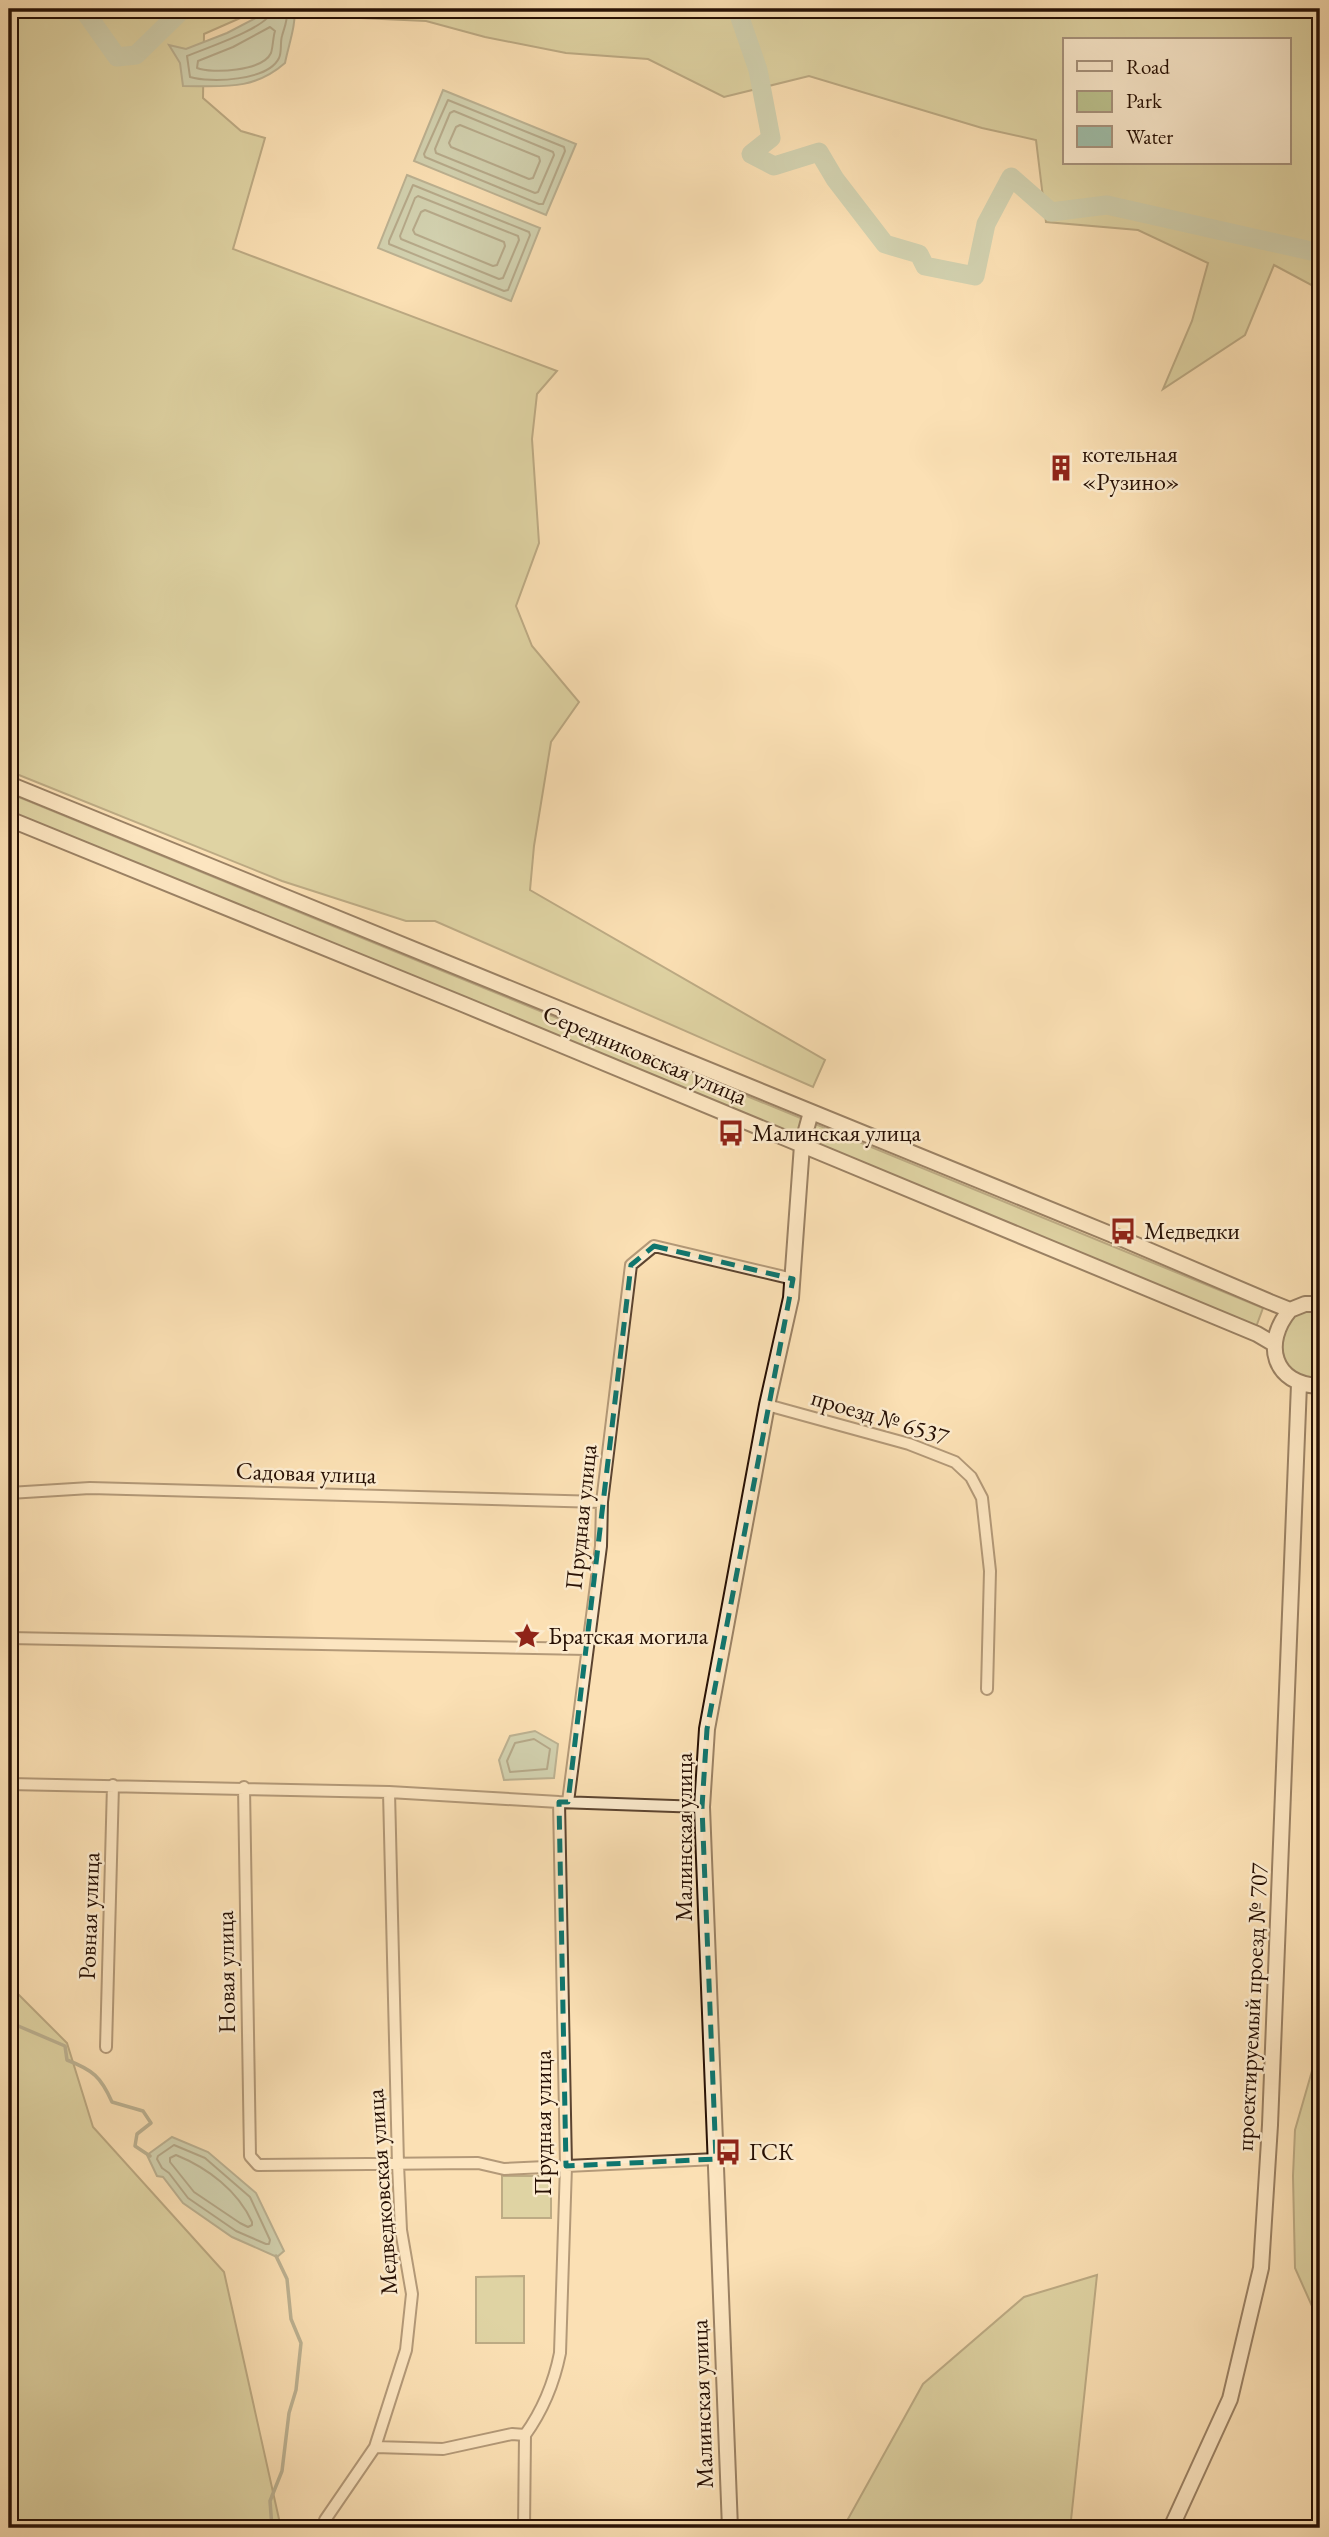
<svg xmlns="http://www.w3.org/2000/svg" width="1329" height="2537" viewBox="0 0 1329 2537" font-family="'EB Garamond',serif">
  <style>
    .green { fill: #bcc38f; stroke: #726a4a; stroke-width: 2; fill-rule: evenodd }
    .water { fill: #9fbea9; stroke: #6f7867; stroke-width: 2 }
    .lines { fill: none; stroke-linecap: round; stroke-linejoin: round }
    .shore { stroke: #636756; stroke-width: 2 }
    .stream { stroke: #6f7867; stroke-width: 3.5 }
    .river { stroke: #9fbea9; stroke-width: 19 }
    .street-casing { stroke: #5c4430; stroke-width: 14 }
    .secondary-casing { stroke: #271004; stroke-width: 18 }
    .street { stroke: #fcebce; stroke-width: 10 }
    .secondary { stroke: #fcebce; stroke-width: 14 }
    .marked { fill: none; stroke: #0f766e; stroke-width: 5; stroke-dasharray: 14 9; stroke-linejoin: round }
    .labels { text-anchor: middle; stroke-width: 5; stroke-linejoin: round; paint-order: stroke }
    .poi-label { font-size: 24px; fill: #271004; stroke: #fcebce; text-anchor: start }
    .street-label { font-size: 24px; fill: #271004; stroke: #fcebce }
  </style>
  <rect width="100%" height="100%" fill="#fbe0b4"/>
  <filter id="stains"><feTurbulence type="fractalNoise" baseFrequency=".00286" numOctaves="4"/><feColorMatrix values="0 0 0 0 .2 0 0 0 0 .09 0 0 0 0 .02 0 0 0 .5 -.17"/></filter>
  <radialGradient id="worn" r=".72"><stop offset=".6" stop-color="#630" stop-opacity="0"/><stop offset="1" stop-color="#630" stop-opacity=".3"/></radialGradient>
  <path class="green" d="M9 9H261L204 34 203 98 241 131 265 138 233 249 557 371 537 394 532 439 539 543 516 606 532 646 579 702 551 742 534 846 530 890 825 1060 813 1087 435 921H406L282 881 9 771Z
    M300 9H1320V286L1315 287 1274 265 1245 335 1163 389 1192 321 1208 263 1138 230 1046 222 1036 140 982 128 809 76 724 97 648 59 566 53 485 37 426 21 338 17ZM1065 40H1289V163H1065Z
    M9 793 1263 1308 1256 1327 9 814Z
    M1320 1307V1383L1303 1380 1282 1361 1279 1339 1294 1314Z
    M9 1985 67 2043 93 2127 224 2272 281 2528H9Z
    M1320 2058V2324L1295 2268 1293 2176 1295 2130 1314 2064Z
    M502 2176H551V2218H502Z
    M1097 2275 1071 2520 1061 2528H843L923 2384 1024 2297Z
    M524 2276V2343H476V2277Z"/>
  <path class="water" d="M273 9H294C297 22 288 47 285 63 253 91 223 86 183 86L180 63 169 45 186 49 227 33Z
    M443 90 576 144 546 215 414 161Z
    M407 175 540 228 511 301 378 248Z
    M535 1731 558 1744 554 1778 504 1780 499 1760 510 1736Z
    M172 2137 208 2152 256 2193 284 2251 277 2257 232 2237 183 2203 163 2177 157 2176 147 2155Z"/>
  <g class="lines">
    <path class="shore" d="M273 9C271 27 204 49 187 56L190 77C210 83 268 81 279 58 282 52 280 42 282 36 285 25 288 20 287 9
      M270 27 275 31C273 37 273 47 271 53 263 71 212 74 197 68L198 61 233 47Z
      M448 100 564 147 565 151 543 204H539L425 157 424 154Z
      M454 111 553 152 554 155 538 192 535 193 436 153 435 149 450 113Z
      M460 125 539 157 540 161 533 178 529 179 451 147 449 143 456 127Z
      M413 185 529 232 530 235 508 290 504 291 389 244V241Z
      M418 196 518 236 519 240 503 278 499 279 401 239 400 236 415 198Z
      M425 210 504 242 505 246 497 265 493 266 415 234 413 230 421 212Z
      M534 1739 550 1749 547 1769 510 1772 507 1761 515 1743Z
      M174 2145 205 2158 250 2197 270 2240 269 2244H266L236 2231 188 2198 169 2173 162 2168 157 2159 158 2156Z
      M176 2155C208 2168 238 2191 252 2222V2225L248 2227 240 2223 194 2192 170 2162V2158Z"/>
    <path class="stream" d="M9 2022 65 2046 67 2060C93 2070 101 2077 112 2102L143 2111 151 2123 137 2134 135 2146 150 2156
      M272 2528 270 2501 282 2471 289 2413 296 2390 301 2343 291 2319 287 2279 276 2256"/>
    <path class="river" d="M83 9 117 57 136 55 183 9
      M737 9 758 70 771 138 751 154 774 166 819 152 835 179 885 244 919 254 925 266 975 276 986 224 1011 177 1051 212 1107 205 1320 253"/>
    <g class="street-casing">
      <path id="street" d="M767 1405 909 1444 955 1462 971 1477 982 1498 990 1571 987 1689
        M9 1493 90 1488 602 1502
        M9 1638 587 1649
        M9 1784 389 1792 559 1802 702 1807
        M244 1787 250 2156 258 2165 478 2163 504 2169 716 2159
        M568 1802 601 1546 602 1502 631 1265 654 1246 793 1279
        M106 2047 113 1785
        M525 2435C543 2410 554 2383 560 2353L566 2166 559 1802
        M375 2447 443 2449 512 2434 525 2435
        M325 2528V2520L375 2447 406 2350 412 2294 401 2230 398 2164 389 1792
        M524 2528 525 2435"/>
    </g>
    <g class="secondary-casing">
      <path id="secondary" d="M9 784 1120 1238 1270 1302 1290 1310 1305 1304H1320
        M9 819 465 1005 1257 1334 1274 1344
        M1290 1310C1262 1343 1273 1385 1320 1386
        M730 2528 702 1807 707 1729 767 1405 791 1298 802 1145 811 1112
        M1171 2528 1230 2399 1261 2268 1270 2125 1299 1384"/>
    </g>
    <use href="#street" class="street"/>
    <use href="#secondary" class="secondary"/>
  </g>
  <path d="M0 0H1329V2537H0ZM654 1246 793 1279 707 1729 702 1807 716 2159 566 2166 559 1802H568L631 1265Z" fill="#fbe0b4" fill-opacity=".55" fill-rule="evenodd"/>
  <path class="marked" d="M654 1246 793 1279 707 1729 702 1807 716 2159 566 2166 559 1802H568L631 1265Z"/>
  <defs>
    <g id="building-bare" transform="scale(2.1)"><path d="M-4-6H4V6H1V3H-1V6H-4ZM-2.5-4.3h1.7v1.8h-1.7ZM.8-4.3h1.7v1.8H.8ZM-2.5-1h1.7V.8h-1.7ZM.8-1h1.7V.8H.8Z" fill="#8f2418" stroke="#fcebce" stroke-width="2.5" paint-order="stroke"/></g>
    <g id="bus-bare" transform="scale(2.1)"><path d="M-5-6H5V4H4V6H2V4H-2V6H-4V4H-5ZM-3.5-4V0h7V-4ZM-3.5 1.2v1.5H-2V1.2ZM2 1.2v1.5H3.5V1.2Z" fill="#8f2418" stroke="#fcebce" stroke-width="2.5" paint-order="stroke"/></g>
    <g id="sight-bare" transform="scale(2.1)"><path d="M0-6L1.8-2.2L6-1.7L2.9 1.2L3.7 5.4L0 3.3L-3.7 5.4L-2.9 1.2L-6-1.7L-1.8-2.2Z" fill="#8f2418" stroke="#fcebce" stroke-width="2.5" paint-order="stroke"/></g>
  </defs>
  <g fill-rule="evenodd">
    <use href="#building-bare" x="1061" y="468"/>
    <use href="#bus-bare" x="731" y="1133"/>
    <use href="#bus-bare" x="1123" y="1231"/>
    <use href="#sight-bare" x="527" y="1636"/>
    <use href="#bus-bare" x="728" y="2152"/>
  </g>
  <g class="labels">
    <g class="poi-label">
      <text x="1082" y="462">котельная<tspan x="1082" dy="28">«Рузино»</tspan></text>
      <text x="752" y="1141">Малинская улица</text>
      <text x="1144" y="1239">Медведки</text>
      <text x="548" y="1644">Братская могила</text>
      <text x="749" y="2160">ГСК</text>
    </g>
    <g class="street-label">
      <text transform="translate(645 1055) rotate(23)" y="8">Середниковская улица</text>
      <text transform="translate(880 1417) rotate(17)" y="8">проезд № 6537</text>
      <text transform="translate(306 1473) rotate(2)" y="8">Садовая улица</text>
      <text transform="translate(581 1517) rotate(-84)" y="8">Прудная улица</text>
      <text transform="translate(684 1837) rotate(-90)" y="8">Малинская улица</text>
      <text transform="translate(89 1916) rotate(-88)" y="8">Ровная улица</text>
      <text transform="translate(226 1972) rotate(-91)" y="8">Новая улица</text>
      <text transform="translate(1252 2007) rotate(-87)" y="8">проектируемый проезд № 707</text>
      <text transform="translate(543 2123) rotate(-90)" y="8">Прудная улица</text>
      <text transform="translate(382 2192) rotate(-94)" y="8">Медведковская улица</text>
      <text transform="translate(702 2404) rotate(-92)" y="8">Малинская улица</text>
    </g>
  </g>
  <rect width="1329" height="2537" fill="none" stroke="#fbe0b4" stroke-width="35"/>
  <rect x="10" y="10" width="1308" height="2516" fill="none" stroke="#271004" stroke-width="3.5"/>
  <rect x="18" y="18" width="1294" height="2502" fill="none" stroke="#271004" stroke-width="2"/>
  <rect x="1063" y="38" width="228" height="126" fill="#fcebce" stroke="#a7937d" stroke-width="2"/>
  <rect x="1077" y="61" width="35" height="10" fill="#fcebce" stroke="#a7937d" stroke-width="2"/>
  <text x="1126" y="74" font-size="21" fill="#271004">Road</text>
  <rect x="1077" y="91" width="35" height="21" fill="#bcc38f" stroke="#a7937d" stroke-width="2"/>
  <text x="1126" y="108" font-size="21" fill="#271004">Park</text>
  <rect x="1077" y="126" width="35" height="21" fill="#9fbea9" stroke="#a7937d" stroke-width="2"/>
  <text x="1126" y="144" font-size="21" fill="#271004">Water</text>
  <rect width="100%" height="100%" filter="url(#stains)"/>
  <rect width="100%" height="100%" fill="url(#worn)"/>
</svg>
